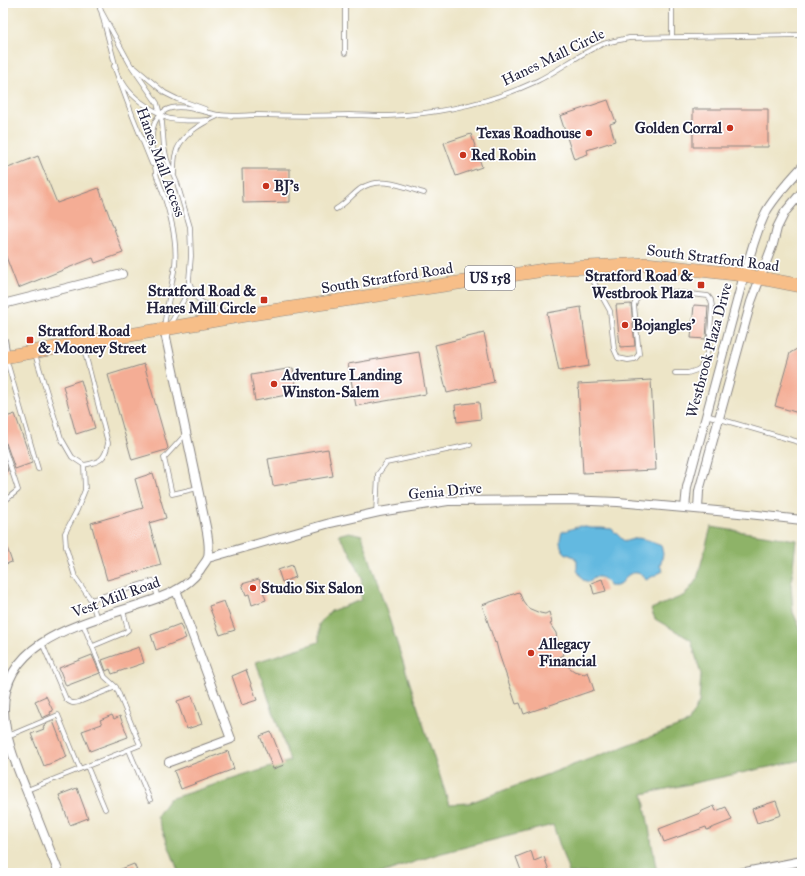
<svg xmlns="http://www.w3.org/2000/svg" width="805" height="876" viewBox="0 0 805 876" font-family="'IM FELL Great Primer',serif">
  <style>
    .forest { fill: #8eb368; stroke: #586a52 }
    .water { fill: #63b9e0; stroke: #426e8e }
    .building { fill: #f4ad95 }
    .lines { fill: none; stroke-linecap: round; stroke-linejoin: round }
    .service-casing { stroke: #888481; stroke-width: 5.5 }
    .minor-casing { stroke: #888481; stroke-width: 10 }
    .primary-casing { stroke: #888481; stroke-width: 14 }
    .service { stroke: #fff; stroke-width: 4 }
    .minor { stroke: #fff; stroke-width: 8 }
    .primary { stroke: #f7be88; stroke-width: 13 }
    .poi-dot { fill: #c8321e; stroke: #fff; stroke-width: 1.5 }
    .labels { text-anchor: middle; stroke-width: 3.5; stroke-linejoin: round; paint-order: stroke }
    .shield { fill: #fff; stroke: #646476; stroke-width: 1 }
    .shield-label { font-size: 14px; font-weight: bold; fill: #22223b }
    .street-label { font-size: 15px; fill: #22223b; stroke: #fff }
    .poi-label { font-size: 15px; font-weight: bold; fill: #22223b; stroke: #fff; text-anchor: start }
  </style>
  <rect width="100%" height="100%" fill="#fff"/>
  <filter id="ink" filterUnits="userSpaceOnUse"><feTurbulence type="fractalNoise" baseFrequency=".025" numOctaves="2"/><feDisplacementMap in="SourceGraphic" scale="8" xChannelSelector="R" yChannelSelector="G"/><feConvolveMatrix kernelMatrix="1 2 1 2 8 2 1 2 1" color-interpolation-filters="sRGB"/></filter>
  <filter id="wash" filterUnits="userSpaceOnUse"><feTurbulence type="fractalNoise" baseFrequency=".012" numOctaves="4" result="noise"/><feDisplacementMap in="SourceGraphic" scale="16" xChannelSelector="R" yChannelSelector="G"/><feGaussianBlur stdDeviation="0.9" result="paint"/><feColorMatrix in="noise" values="0 0 0 0 0 0 0 0 0 0 0 0 0 0 0 0 0 1.4 0 .05"/><feComposite in="paint" operator="in"/></filter>
  <g filter="url(#wash)">
    <rect width="100%" height="100%" fill="#ede5c7"/>
    <path class="forest" d="M711 527 796 540 791 584 793 612 802 633V760L643 794 657 873H569L553 825 438 854 382 873H179L157 816 169 799 290 761 256 662 319 642V624L331 611 361 600 362 578 350 552 338 535 349 532 362 535 449 804 469 803 688 723 699 702 701 674 691 640 655 619 651 609 685 595 697 579Z"/>
    <path class="water" d="M580 526 591 528H601L612 529 623 540 626 541 638 538 648 540 659 545H661L663 554 660 566 663 571 646 580C642 573 634 570 627 576 624 578 623 583 619 585 616 587 612 586 609 586 607 579 602 576 594 577L589 582 583 580 577 570V561L574 557 565 553C559 546 559 540 562 532Z"/>
    <g id="blocks">
      <path class="building" d="M608 100 616 122 610 124 615 141 587 150 588 154 574 159 560 116Z
        M693 109H768V147H693Z
        M471 134 482 167 456 176 444 143Z
        M38 156 57 203 99 188 123 253 95 263 93 258 18 288 3 249V170Z
        M242 169H290V202L243 203Z
        M631 304 635 346 620 347 616 305Z
        M694 305 708 306 706 339 691 338Z
        M581 307 589 366 559 371 547 313Z
        M484 333 494 382 447 393 435 345Z
        M802 346V414L775 406 790 353Z
        M419 352 426 394 356 406 348 364Z
        M144 364 168 448 166 450 132 460 108 375Z
        M293 368 297 393 255 401 251 375Z
        M81 380 95 428 76 434 63 386Z
        M651 380 656 470 583 473 578 384Z
        M479 402 481 419 457 422 455 405Z
        M15 414 32 463 15 469 6 443 3 441V418Z
        M328 449 333 476 273 486 268 459Z
        M3 455 8 471 3 472Z
        M153 473 166 518 149 523 161 565 107 580 91 523 143 508 135 479Z
        M3 539H4L12 562 3 565Z
        M292 565 296 577 282 582 278 570Z
        M259 579 266 600 252 605 249 594 246 595 242 584Z
        M602 579 606 591 594 594 591 583Z
        M519 592 523 601 528 608 540 613 545 614 549 612 552 623 550 624 556 633 558 646 560 645 564 655 557 658 574 671 584 674 588 672 594 690 524 714 520 703 516 704 499 654 496 642 495 643 482 605Z
        M224 601 235 630 220 635 209 606Z
        M180 624 186 638 156 650 151 635Z
        M139 647 144 663 112 674 110 669 106 671 102 660Z
        M92 655 100 673 66 686 59 668Z
        M246 670 257 700 242 705 232 676Z
        M46 696 53 711 50 712 51 714 42 718 35 701Z
        M192 696 202 724 187 729 177 701Z
        M112 715 114 719 120 716 128 737 90 751 82 731 102 724 100 720Z
        M53 721 67 757 44 766 31 734 44 729 43 727 45 726V724Z
        M271 732 284 765 273 769 260 736Z
        M228 751 234 769 181 789 174 771Z
        M77 788 88 818 70 825 59 795Z
        M776 801 781 815 757 823 752 809Z
        M714 806 716 811 726 807 732 820 707 830 706 827 664 842 659 829 700 813V812Z
        M531 851 534 861 544 857 549 870 542 873H522L516 857Z
        M134 864 138 873H111Z"/>
    </g>
  </g>
  <g filter="url(#ink)">
    <use href="#blocks" fill-opacity="0" stroke="#888481" stroke-width="1"/>
    <g class="lines">
      <g class="service-casing">
        <path id="service" d="M99 3 116 68
          M672 3V36
          M100 9 130 64 157 103 162 122 164 147 167 160 177 183 190 227 191 256 188 292 172 321 169 324
          M345 53V3
          M114 66 133 117 152 164
          M134 67 165 93 177 99 205 109
          M122 81C130 96 145 106 159 113 162 115 164 117 167 118 176 121 197 121 207 120
          M156 174C167 202 178 235 175 265 172 285 167 306 164 326
          M174 174C174 168 174 162 175 156 179 135 202 123 220 115
          M157 177C153 157 144 122 166 110 180 102 205 113 219 115 232 117 246 115 258 115 288 116 319 116 349 115 362 115 375 116 388 116 440 114 490 103 537 81 560 70 580 53 603 44 611 41 621 40 629 38L802 35
          M336 209C345 204 352 195 360 189 380 175 404 187 424 193
          M591 277 610 311 614 349 618 358 628 360 635 359 639 354 634 305 638 296
          M190 284C192 289 194 295 197 298 205 306 218 311 229 312
          M672 292 708 296 711 300 712 306 709 346 704 362 700 368 697 370 688 373H675
          M35 354 61 438 72 457 84 465C100 462 105 460 108 443L83 345
          M6 358 38 469
          M706 415 802 443
          M185 435 164 458 172 494 198 488
          M3 444 18 490 7 499 3 500
          M84 465 85 490 77 510 65 533 66 547 75 577 91 600
          M376 513 378 474 386 463 470 445
          M97 619 91 600 153 581 158 598
          M42 643 66 699C70 703 73 704 79 702L116 687
          M93 646 124 633 128 630 123 610
          M8 736 58 715 80 769
          M129 750 150 800
          M87 766 105 809
          M27 790 140 745 116 687 105 677 83 624"/>
      </g>
      <g class="minor-casing">
        <path id="minor" d="M3 304 122 274
          M3 340 6 357
          M685 508 687 487 744 275C751 254 756 230 767 210 777 194 789 181 802 167
          M698 509 699 491 751 302 773 244 777 228 785 212 802 192
          M208 558 330 523 379 512 448 501 566 500 618 502 739 513 802 520
          M169 762 231 739 176 590
          M59 873C49 848 39 822 29 797 18 769 5 741 4 710 3 637 90 622 144 603 165 596 186 589 200 570 202 566 207 561 208 557 210 548 208 537 206 527L164 328
          M740 873 802 861"/>
      </g>
      <g class="primary-casing">
        <path id="primary" d="M3 357 245 315 551 269 646 264 744 275 802 286"/>
      </g>
      <use href="#service" class="service"/>
      <use href="#minor" class="minor"/>
      <use href="#primary" class="primary"/>
    </g>
  </g>
  <g class="poi-dot">
    <circle cx="730" cy="128" r="4"/>
    <circle cx="589" cy="133" r="4"/>
    <circle cx="463" cy="155" r="4"/>
    <circle cx="266" cy="186" r="4"/>
    <rect x="697" y="281" width="8" height="8" rx="2"/>
    <rect x="260" y="296" width="8" height="8" rx="2"/>
    <circle cx="625" cy="325" r="4"/>
    <rect x="26" y="336" width="8" height="8" rx="2"/>
    <circle cx="274" cy="384" r="4"/>
    <circle cx="253" cy="588" r="4"/>
    <circle cx="531" cy="653" r="4"/>
  </g>
  <g class="labels">
    <rect class="shield" x="465" y="266" width="50" height="24" rx="3"/>
    <g class="shield-label">
      <text x="490" y="283">US 158</text>
    </g>
    <g class="street-label">
      <text transform="translate(553 57) rotate(-26)" y="5">Hanes Mall Circle</text>
      <text transform="translate(161 162) rotate(70)" y="5">Hanes Mall Access</text>
      <text transform="translate(713 258) rotate(7)" y="5">South Stratford Road</text>
      <text transform="translate(387 278) rotate(-9)" y="5">South Stratford Road</text>
      <text transform="translate(709 350) rotate(-75)" y="5">Westbrook Plaza Drive</text>
      <text transform="translate(445 491) rotate(-5)" y="5">Genia Drive</text>
      <text transform="translate(116 597) rotate(-20)" y="5">Vest Mill Road</text>
    </g>
    <g class="poi-label">
      <text x="722" y="133" text-anchor="end">Golden Corral</text>
      <text x="581" y="138" text-anchor="end">Texas Roadhouse</text>
      <text x="471" y="160">Red Robin</text>
      <text x="274" y="191">BJ's</text>
      <text x="693" y="281" text-anchor="end">Stratford Road &amp;<tspan x="693" dy="17">Westbrook Plaza</tspan></text>
      <text x="256" y="296" text-anchor="end">Stratford Road &amp;<tspan x="256" dy="17">Hanes Mill Circle</tspan></text>
      <text x="633" y="330">Bojangles'</text>
      <text x="38" y="336">Stratford Road<tspan x="38" dy="17">&amp; Mooney Street</tspan></text>
      <text x="282" y="380">Adventure Landing<tspan x="282" dy="17">Winston-Salem</tspan></text>
      <text x="261" y="593">Studio Six Salon</text>
      <text x="539" y="649">Allegacy<tspan x="539" dy="17">Financial</tspan></text>
    </g>
  </g>
  <rect width="805" height="876" fill="none" stroke="#fff" stroke-width="16"/>
</svg>
